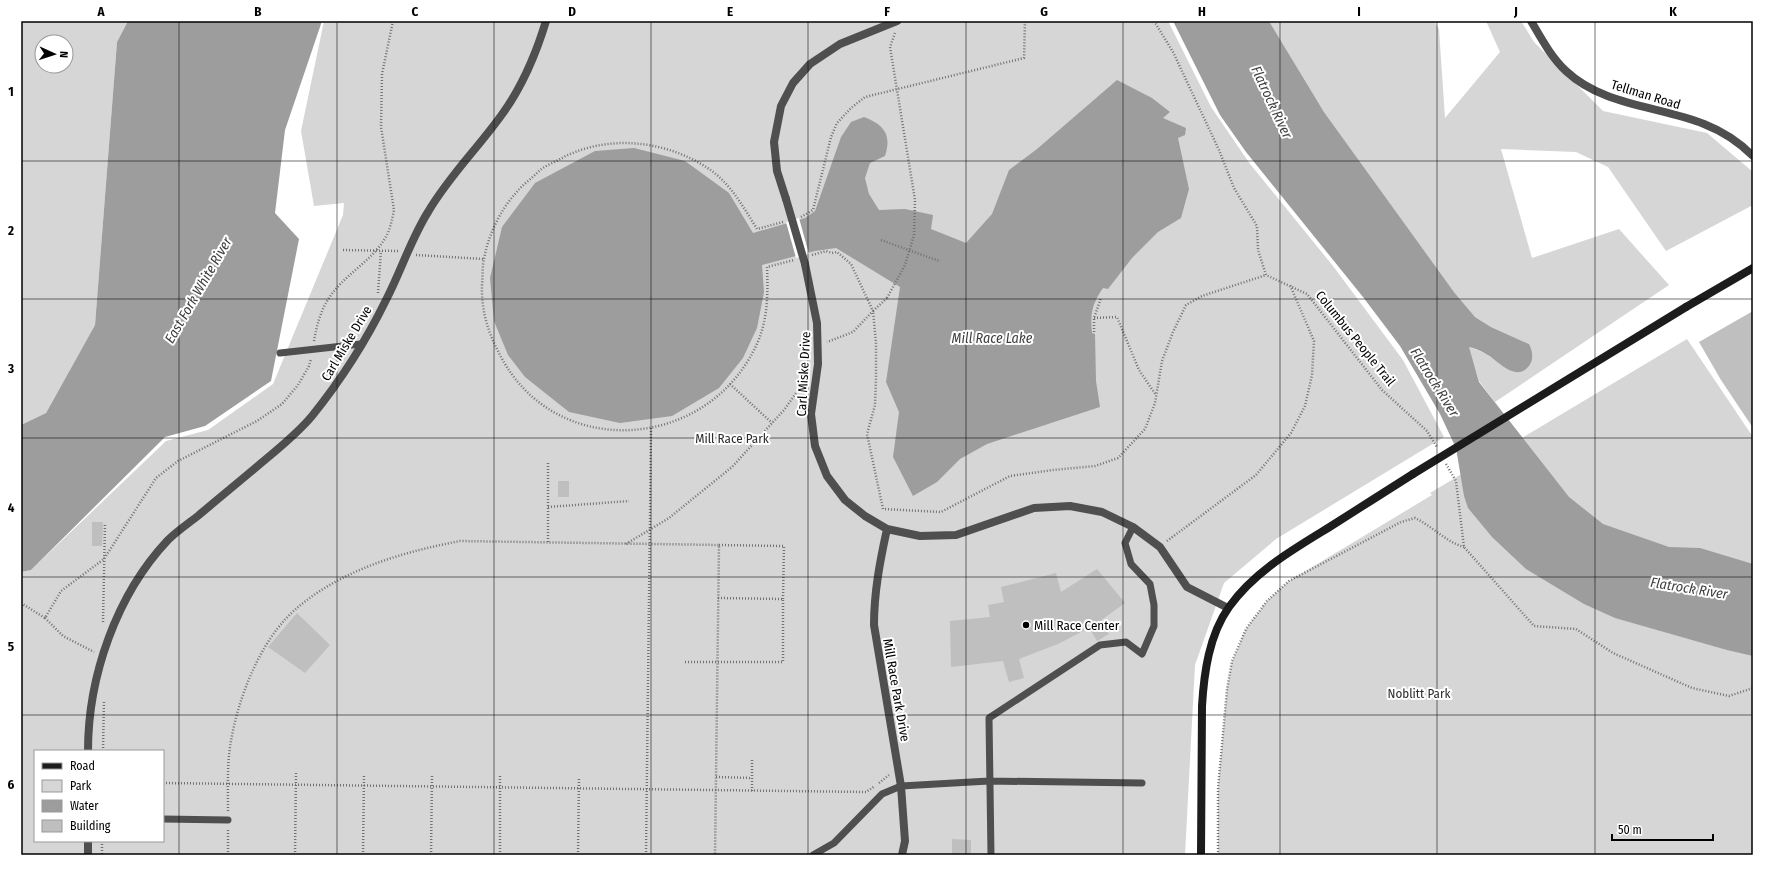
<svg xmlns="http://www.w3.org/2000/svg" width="1774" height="876" viewBox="0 0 1774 876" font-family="'Fira Sans Condensed',sans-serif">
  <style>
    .green { fill: #d6d6d6; fill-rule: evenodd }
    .water { fill: #9d9d9d }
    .pier { fill: #fff }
    .building { fill: #bfbfbf }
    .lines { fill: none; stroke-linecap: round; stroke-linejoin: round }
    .path { stroke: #717171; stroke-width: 2.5; stroke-dasharray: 1 2; stroke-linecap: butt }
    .lane { stroke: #4f4f4f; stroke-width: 7 }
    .street { stroke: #4f4f4f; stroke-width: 8 }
    .secondary { stroke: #1c1c1c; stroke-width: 8 }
    .path-bridge { stroke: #717171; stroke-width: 2.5; stroke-dasharray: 1 2; stroke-linecap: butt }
    .street-bridge { stroke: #4f4f4f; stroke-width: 8 }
    .secondary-bridge { stroke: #1c1c1c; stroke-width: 8 }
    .grid { fill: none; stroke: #000; stroke-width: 1; stroke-opacity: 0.55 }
    .poi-dot { fill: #000; stroke: #fff; stroke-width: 1.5 }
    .labels { text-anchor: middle; stroke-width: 4; stroke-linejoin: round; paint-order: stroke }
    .street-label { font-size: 13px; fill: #000; stroke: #fff }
    .park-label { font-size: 13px; fill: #2d2d2d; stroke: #fff }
    .poi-label { font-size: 13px; fill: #000; stroke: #fff; text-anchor: start }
    .water-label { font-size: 14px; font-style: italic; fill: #3e3e3e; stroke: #fff }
    .neatline { fill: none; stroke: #000; stroke-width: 1.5 }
    .grid-label { font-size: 13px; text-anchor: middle; font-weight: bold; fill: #000 }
  </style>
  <rect width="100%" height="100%" fill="#fff"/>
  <path class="green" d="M21 21H128L117 42 95 325 46 413 21 425ZM42 42H66V66H42Z
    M324 21H1168L1211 107 1250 164 1333 266 1403 360 1444 437 1276 539 1224 583 1195 665 1185 855H21V572L31 570 166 441 208 430 273 384 343 215 344 203 314 206 301 131ZM35 751H163V841H35Z
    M1269 21H1434L1439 29 1445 118 1500 52 1486 21H1521L1534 42 1603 111 1707 133 1753 172V205L1666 251 1608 167 1576 152 1501 149 1532 258 1619 229 1669 285 1495 402 1479 381 1468 346 1486 354 1501 365 1529 344 1491 327 1475 317 1454 292 1324 112Z
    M1687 339 1753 437V855H1218V788L1227 689 1232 661 1246 629 1267 601 1289 581 1432 495 1430 493Z"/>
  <path class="water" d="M128 21H322L285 130 275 213 299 239 271 381 205 426 165 437 31 570 21 572V425L46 413 95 325 117 42Z
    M1173 21H1269L1324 112 1454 292 1475 317 1491 327 1529 344C1533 352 1534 360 1528 367 1515 382 1497 360 1486 354 1481 351 1474 348 1469 347L1479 382 1569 497 1603 524 1669 547 1700 548 1753 564V656L1727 650 1615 618 1584 604 1526 569 1492 537 1468 508 1464 496 1456 448 1440 414 1400 346 1363 297 1246 152 1220 115Z
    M1117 80 1152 98 1170 112 1163 118 1186 128 1185 135 1178 138 1189 189 1181 218 1158 232 1132 258 1108 289 1103 288C1092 304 1090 314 1092 333L1095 334 1096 381 1100 407 987 444 960 459 937 482 913 496 893 457 899 412 886 382 900 287 836 248 815 251 762 265 764 292 757 328 743 358 719 388 672 416 620 423 569 412 525 377 508 355 494 321 490 278 502 227 535 183 595 151 634 148 685 161 729 193 753 233 805 218 815 211 841 137 851 122 864 117C884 125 892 134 885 156L870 163 865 178 869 194 879 210 905 209 933 215 931 229 966 243 992 214 1009 170 1037 149Z"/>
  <path class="pier" d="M799 218 809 254 796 258 786 222Z"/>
  <path class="building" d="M1753 311V428L1721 380 1699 342Z
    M558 481H569V497H558Z
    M92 522H103L102 546H92Z
    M1097 569 1125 603 1100 621 1109 634 1097 641 1089 628 1058 644 1019 659 1024 678 1009 682 1003 661 951 667 950 621 990 617 988 605 1004 602 1001 587 1056 573 1061 592Z
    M297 613 330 645 305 673 268 647Z
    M952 839 971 840V855H952Z"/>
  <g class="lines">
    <path class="path" d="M1154 21 1173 52 1219 150 1234 188 1257 226 1258 250 1266 275 1307 294 1382 390 1427 431 1437 447
      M895 33 890 47 915 200
      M801 217 813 210 831 137 837 123 851 108 865 97 1024 58 1025 21
      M783 222 757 229C744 208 732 186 712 171 668 140 608 133 560 159 553 163 544 166 538 172 531 179 522 185 516 193 500 210 488 236 484 259 482 267 483 276 482 285 481 310 488 333 500 355 556 464 713 451 759 339 768 316 768 291 767 267L794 260
      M881 240 939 261
      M343 250 398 251
      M416 255 484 259
      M812 255 826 251 832 253 837 252 851 264 873 311 853 332 827 342
      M378 293 381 251
      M887 298 873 311 876 343V379L875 405 867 434 883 509 941 512 1010 476 1053 470 1095 466 1118 458 1145 429 1155 403 1162 361 1173 332 1186 305 1202 296 1266 275
      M1094 318 1117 317 1139 370 1156 395
      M1094 332V318L1101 298
      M314 341C317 324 321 309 331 295 346 274 371 261 384 240 390 231 392 220 394 210L381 127 382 74 393 21
      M730 384 772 423
      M548 463V543
      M1446 464 1456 481 1464 547 1534 626 1576 629 1613 653 1692 688 1729 696 1753 688
      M548 507 629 501
      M1167 541 1256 475 1291 433 1305 406 1312 375 1314 341 1290 285
      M626 544 669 518 732 467 784 410 804 382
      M719 545 784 546 783 599
      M21 603 45 618 61 591 104 559 156 478 178 461 257 421 282 404 298 385 309 366 311 359
      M45 618 63 636 94 652
      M103 622 105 523
      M685 662H783V599L718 598
      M103 751 104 700
      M716 777 752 778
      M163 783 866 792 875 786
      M879 783 889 775
      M752 791V760
      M228 811C228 790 227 768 230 747 237 700 260 639 297 608 343 569 403 552 460 541L719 545 715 855
      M102 841V855
      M228 855V830
      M295 855 296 773
      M363 855 364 775
      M431 855 432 776
      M500 855V776
      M578 855 579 777
      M646 855 651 428
      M1218 855V788L1227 689 1232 661 1246 629 1267 601 1289 581 1401 522 1415 518C1432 526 1446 542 1464 547"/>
    <path class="lane" d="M280 353 361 344
      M163 819 228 820
      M813 855 834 843 882 794 901 786 989 781 1142 783
      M991 855 989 718 1100 645 1126 642 1142 654 1154 626V605L1150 584 1131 564 1125 543 1133 527"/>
    <path class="street" d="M1531 21C1541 38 1551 57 1566 71 1603 106 1659 106 1704 124 1722 131 1740 143 1753 156
      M786 199 777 171 774 142 781 106 793 83 810 64 840 44 897 21
      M805 264 817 323 818 364 811 414 815 446 827 476 845 500 865 516 887 529 920 536 956 535 1034 508 1070 506 1102 512 1133 527 1160 547 1187 587 1228 608
      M887 529C880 561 874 592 874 625L901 786 905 841 902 855
      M88 751C88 677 116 595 168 540 177 531 189 523 199 515 219 498 240 481 260 464 278 449 297 434 312 416 341 380 366 341 386 300 401 271 411 239 428 212 449 176 479 147 503 113 523 85 536 54 546 21
      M88 855V841"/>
    <path class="secondary" d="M1686 307 1753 268
      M1201 855 1202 706C1204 673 1209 635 1229 607 1254 572 1292 550 1328 528 1356 510 1385 492 1413 474"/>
    <path class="path-bridge" d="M887 298 905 265 914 235 915 200"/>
    <path class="street-bridge" d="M786 199 805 264"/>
    <path class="secondary-bridge" d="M1413 474 1686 307"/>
  </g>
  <path class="grid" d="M179 21V855M337 21V855M494 21V855M651 21V855M808 21V855M966 21V855M1123 21V855M1280 21V855M1437 21V855M1595 21V855M21 161H1753M21 299H1753M21 438H1753M21 577H1753M21 715H1753"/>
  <circle class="poi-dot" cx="1026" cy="625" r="4"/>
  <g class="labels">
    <g class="street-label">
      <text transform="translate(1646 94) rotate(17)" y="5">Tellman Road</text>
      <text transform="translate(1356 338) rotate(51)" y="5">Columbus People Trail</text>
      <text transform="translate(346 343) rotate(-59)" y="5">Carl Miske Drive</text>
      <text transform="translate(803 374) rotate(-87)" y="5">Carl Miske Drive</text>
      <text transform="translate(897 690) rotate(80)" y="5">Mill Race Park Drive</text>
    </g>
    <g class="park-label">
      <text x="732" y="443">Mill Race Park</text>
      <text x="1419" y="698">Noblitt Park</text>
    </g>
    <g class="poi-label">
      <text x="1034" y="630">Mill Race Center</text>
    </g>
    <g class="water-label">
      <text transform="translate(1272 102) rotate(65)" y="5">Flatrock River</text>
      <text transform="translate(198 290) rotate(-60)" y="5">East Fork White River</text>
      <text x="992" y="343">Mill Race Lake</text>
      <text transform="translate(1435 382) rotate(58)" y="5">Flatrock River</text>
      <text transform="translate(1689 588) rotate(9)" y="5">Flatrock River</text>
    </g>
  </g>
  <rect width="1774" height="876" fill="none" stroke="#ffffff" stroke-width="44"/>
  <rect x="34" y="750" width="130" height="92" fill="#ffffff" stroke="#999999"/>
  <rect x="42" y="763" width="20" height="6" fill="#1c1c1c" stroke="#999999"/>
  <text x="70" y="770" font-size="12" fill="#000000">Road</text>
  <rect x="42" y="780" width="20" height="12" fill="#d6d6d6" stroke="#999999"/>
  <text x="70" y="790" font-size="12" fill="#000000">Park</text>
  <rect x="42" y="800" width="20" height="12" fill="#9d9d9d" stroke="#999999"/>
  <text x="70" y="810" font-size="12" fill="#000000">Water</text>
  <rect x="42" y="820" width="20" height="12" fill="#bfbfbf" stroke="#999999"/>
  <text x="70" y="830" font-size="12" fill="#000000">Building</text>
  <g transform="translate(54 54) rotate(93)"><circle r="19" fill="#ffffff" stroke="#999999"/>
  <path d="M0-3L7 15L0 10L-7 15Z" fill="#000000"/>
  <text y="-6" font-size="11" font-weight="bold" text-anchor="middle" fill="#000000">N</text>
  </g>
  <path d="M1612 834v6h101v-6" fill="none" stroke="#000000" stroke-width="2"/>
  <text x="1618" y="834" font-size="12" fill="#000000" stroke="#ffffff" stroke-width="3" paint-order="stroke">50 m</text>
  <rect x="22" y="22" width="1730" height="832" class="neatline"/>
  <g class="grid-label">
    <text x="101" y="16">A</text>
    <text x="258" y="16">B</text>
    <text x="415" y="16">C</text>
    <text x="572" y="16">D</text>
    <text x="730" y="16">E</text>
    <text x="887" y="16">F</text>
    <text x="1044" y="16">G</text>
    <text x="1202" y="16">H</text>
    <text x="1359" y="16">I</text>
    <text x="1516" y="16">J</text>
    <text x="1673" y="16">K</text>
    <text x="11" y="96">1</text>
    <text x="11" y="235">2</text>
    <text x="11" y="373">3</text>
    <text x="11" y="512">4</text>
    <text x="11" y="651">5</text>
    <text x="11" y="789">6</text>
  </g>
</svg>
